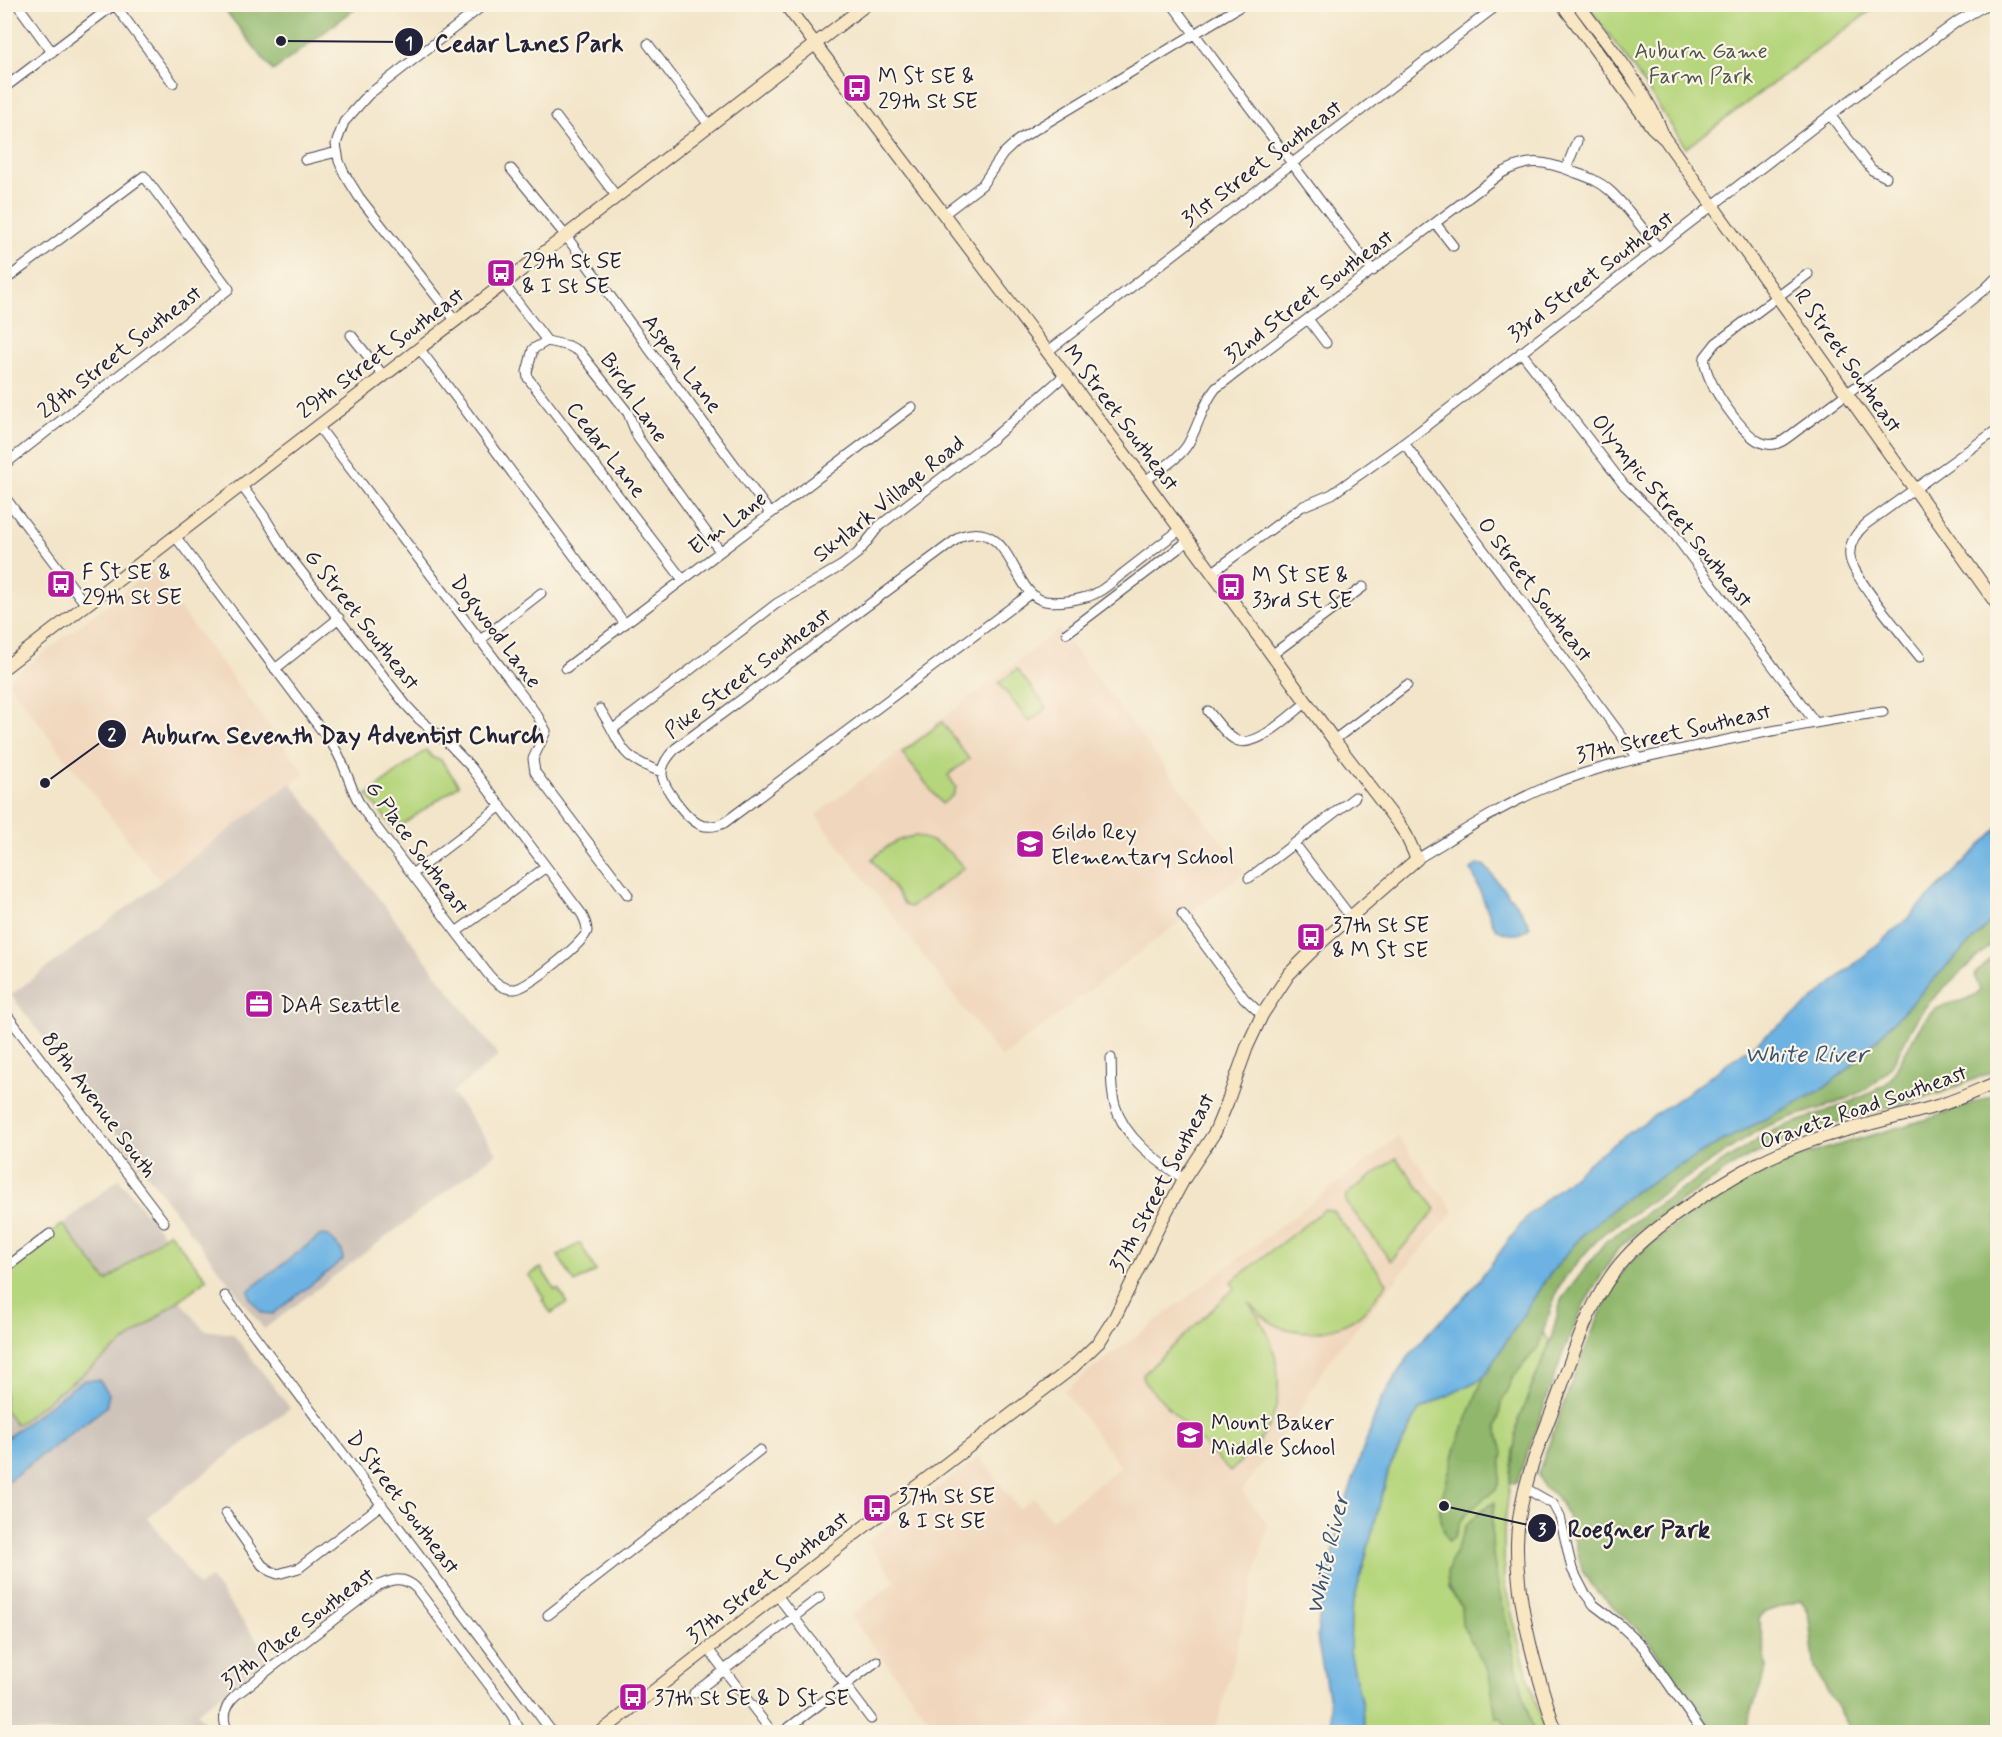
<svg xmlns="http://www.w3.org/2000/svg" width="2002" height="1737" viewBox="0 0 2002 1737" font-family="Mynerve,sans-serif">
  <style>
    .built { fill: #f0d6bc }
    .industrial { fill: #cec2b9 }
    .green { fill: #b6d67d; stroke: #6c7c5c; stroke-width: 1.5 }
    .forest { fill: #90b76c; stroke: #596c54; stroke-width: 1.5 }
    .water { fill: #6cb3e3; stroke: #476a8f; stroke-width: 1.5 }
    .lines { fill: none; stroke-linecap: round; stroke-linejoin: round }
    .street-casing { stroke: #413f50; stroke-width: 11 }
    .secondary-casing { stroke: #413f50; stroke-width: 14 }
    .street { stroke: #fff; stroke-width: 9 }
    .secondary { stroke: #f9e7c3; stroke-width: 12 }
    .labels { text-anchor: middle; stroke-width: 4.5; stroke-linejoin: round; paint-order: stroke }
    .park-label { font-size: 22px; fill: #4e584f; stroke: #fcf5e5 }
    .poi-label { font-size: 22px; fill: #22223b; stroke: #fcf5e5; text-anchor: start }
    .street-label { font-size: 22px; fill: #22223b; stroke: #fcf5e5 }
    .water-label { font-size: 24px; font-style: italic; fill: #3c5576; stroke: #fcf5e5 }
    .leader { fill: none; stroke: #22223b; stroke-width: 2 }
    .callout-dot { fill: #22223b; stroke: #fcf5e5; stroke-width: 2 }
    .mark-label { font-size: 18px; text-anchor: middle; font-weight: bold; fill: #fff }
    .callout-label { font-size: 24px; text-anchor: middle; font-weight: bold; fill: #22223b; stroke: #fcf5e5; stroke-width: 4.5; stroke-linejoin: round; paint-order: stroke }
  </style>
  <rect width="100%" height="100%" fill="#fcf5e5"/>
  <filter id="ink" filterUnits="userSpaceOnUse"><feTurbulence type="fractalNoise" baseFrequency=".0167" numOctaves="2"/><feDisplacementMap in="SourceGraphic" scale="12" xChannelSelector="R" yChannelSelector="G"/><feConvolveMatrix kernelMatrix="1 2 1 2 8 2 1 2 1" color-interpolation-filters="sRGB"/></filter>
  <filter id="wash" filterUnits="userSpaceOnUse"><feTurbulence type="fractalNoise" baseFrequency=".008" numOctaves="4" result="noise"/><feDisplacementMap in="SourceGraphic" scale="24" xChannelSelector="R" yChannelSelector="G"/><feGaussianBlur stdDeviation="1.35" result="paint"/><feColorMatrix in="noise" values="0 0 0 0 0 0 0 0 0 0 0 0 0 0 0 0 0 1.4 0 .05"/><feComposite in="paint" operator="in"/></filter>
  <g filter="url(#wash)">
    <rect width="100%" height="100%" fill="#f2e5c9"/>
    <path class="built" d="M151 571 305 773 161 883 7 681Z
      M1059 629 1245 872 1001 1058 816 815Z
      M1398 1137 1454 1211 1334 1354 1319 1376 1298 1415 1242 1491 1268 1525 1215 1732H939L850 1616 896 1581 867 1542 979 1456 1019 1509 1034 1498 1051 1520 1121 1467 1064 1391Z"/>
    <path class="industrial" d="M291 783 499 1056 452 1093 497 1153 264 1329 11 995Z
      M119 1179 164 1236 107 1281 62 1224Z
      M180 1300 204 1330 233 1334 290 1408 147 1517 199 1586 210 1578 270 1657 197 1712 212 1732H5L4 1410 16 1425Z"/>
    <path class="green" d="M1587 5H1878L1686 148 1634 69Z
      M1017 669 1047 708 1029 722 999 683Z
      M942 722 969 759 948 775 956 787 953 795 942 804 902 753Z
      M426 750 433 758 441 760 459 785 395 830 367 795Z
      M916 836C938 841 950 851 964 868L911 907 906 906 872 859C886 847 897 838 916 836Z
      M1396 1158 1436 1209 1391 1261 1346 1202V1195Z
      M1324 1210 1333 1211 1387 1283C1379 1293 1372 1304 1363 1312 1341 1333 1303 1337 1276 1325 1264 1319 1257 1310 1248 1302 1251 1307 1255 1312 1259 1317 1278 1349 1287 1395 1267 1429 1258 1445 1243 1459 1230 1472L1144 1382 1143 1374 1235 1288 1231 1282Z
      M62 1224 107 1281 169 1232 207 1279 16 1425 5 1410V1268Z
      M580 1243 596 1271 575 1283 558 1256Z
      M541 1268 555 1290 558 1289 567 1303 551 1313 542 1300 544 1298 529 1275Z
      M1527 1311 1550 1342 1518 1421 1504 1529V1582L1523 1659 1545 1732H1365L1361 1702 1350 1652 1351 1612 1389 1469 1419 1410 1483 1378Z"/>
    <path class="forest" d="M221 5H360L273 71Z
      M1997 916V939C1974 961 1948 982 1927 1005 1907 1028 1899 1063 1876 1082 1842 1109 1795 1111 1757 1131L1620 1222 1603 1234 1589 1249 1568 1273 1558 1288 1538 1347 1512 1379 1501 1404 1497 1427 1503 1453 1499 1483 1496 1489 1470 1510 1460 1522 1455 1536 1448 1541 1440 1521V1504L1457 1444 1483 1378 1546 1279 1583 1234 1632 1193 1719 1143 1823 1089 1851 1066 1937 976Z
      M1997 952V1070L1940 1093 1821 1127 1771 1146 1736 1164 1638 1231 1617 1250 1584 1304 1563 1353 1517 1482 1514 1484 1510 1482 1518 1421 1550 1343 1561 1300 1605 1242 1644 1214 1769 1132 1841 1106 1875 1091 1885 1085 1891 1078C1899 1064 1922 1018 1933 1011 1948 1001 1967 1003 1980 991L1975 977 1976 973Z
      M1997 1094V1732H1851L1815 1669 1808 1611 1801 1600 1763 1613 1759 1619 1767 1668 1744 1732H1713L1645 1637 1591 1585 1583 1572 1568 1516 1556 1496 1543 1486 1538 1474 1572 1381 1598 1318 1624 1269 1647 1247 1686 1217 1746 1179 1774 1164 1934 1117Z
      M1495 1502C1486 1542 1498 1586 1507 1625 1515 1662 1523 1697 1534 1732H1509L1506 1725 1499 1716 1496 1718 1489 1673 1462 1625 1461 1606 1448 1588 1447 1572 1467 1524 1480 1511Z"/>
    <path class="water" d="M1997 829V916L1937 976 1851 1066 1823 1089 1719 1143 1632 1193 1583 1234 1546 1279 1483 1378 1419 1410 1389 1469 1351 1612 1350 1652 1361 1702 1365 1732H1332L1330 1706 1317 1638 1321 1602 1341 1517 1359 1461 1380 1402 1403 1364 1429 1332 1469 1293 1528 1215 1600 1153 1704 1081 1807 1005 1907 919Z
      M1477 865H1484L1520 909 1530 926C1521 938 1504 936 1494 926L1471 869Z
      M321 1235 329 1236 342 1251 343 1260 273 1314 262 1313 250 1298 249 1290Z
      M83 1380H99L109 1394 106 1407 5 1483V1439Z"/>
  </g>
  <g filter="url(#ink)">
    <g class="lines">
      <g class="street-casing">
        <path id="street" d="M17 4 52 52
          M1172 4 1373 271
          M115 5 173 83
          M648 44 709 125
          M4 88 115 4
          M1830 115 1872 170 1886 177
          M556 117 617 197
          M305 160 337 152
          M511 169 566 236 770 513
          M1566 169 1577 141
          M944 214 982 185 1003 154 1018 140 1244 4
          M1435 223 1453 246
          M1808 274 1716 343 1705 357C1701 377 1742 434 1760 442 1770 447 1779 444 1787 438L1954 314 1986 288 1998 276
          M4 281 144 176 229 289 4 465
          M503 283 547 341 569 346 580 352 628 413 638 438 720 551
          M1308 319 1326 343
          M455 320 359 197 344 173 339 161 336 144 344 122 368 95 485 4
          M351 335 383 375
          M547 341 533 349 527 372 528 378 683 580
          M419 348 625 624
          M1047 352 1499 4
          M1521 352 1624 485 1671 530 1815 722
          M318 426 537 715 546 731 533 759 535 772 628 895
          M1404 443 1638 758
          M1145 481C1159 470 1179 459 1188 444 1199 425 1202 405 1216 388L1500 174C1528 157 1546 161 1576 173 1588 177 1599 181 1609 190 1627 206 1642 229 1658 247
          M4 496 86 605
          M175 536 332 744C347 765 349 790 364 811L488 974C495 983 503 990 515 989 528 988 585 942 587 931 587 924 584 918 581 913L471 767 449 744 419 719 406 705 286 552 264 516 241 485
          M1213 572 1301 507 1332 494 1404 443 1830 115 1958 21 1988 4
          M1031 593 724 823C717 826 710 828 701 825 688 820 662 787 662 773 662 764 670 754 676 748L961 536C1014 519 1011 595 1045 601 1057 603 1075 600 1086 597 1099 594 1111 583 1121 575 1141 560 1160 544 1180 530
          M1067 633 1188 541
          M479 641 541 593
          M1273 654 1363 587
          M1920 657C1905 638 1852 577 1850 557 1848 543 1857 532 1866 524L1998 429
          M566 668 912 407
          M275 669 339 618
          M600 709C624 745 615 756 662 772
          M1208 711C1216 720 1224 733 1234 739 1254 752 1291 714 1307 702
          M613 729 776 604 841 566 858 553 879 526 991 440 1065 375
          M1334 740 1407 685
          M1295 844 1350 916
          M1417 859C1459 834 1502 805 1549 786 1600 765 1654 755 1707 744 1766 732 1824 720 1883 712
          M412 874 501 806
          M1249 878 1355 797
          M1182 914 1244 998 1262 1015
          M456 932 546 867
          M4 1011 164 1222
          M1111 1058C1112 1073 1110 1090 1115 1105 1124 1138 1157 1161 1184 1179
          M4 1269 50 1234
          M225 1296 552 1732
          M1525 1488 1553 1504 1560 1517 1572 1569 1584 1592 1594 1605 1619 1624 1643 1647 1702 1732
          M226 1513 262 1565 270 1571 278 1574 299 1568 382 1504
          M777 1595 871 1719
          M548 1615 760 1450
          M708 1649 772 1732
          M694 1693 820 1597
          M228 1732C221 1717 224 1706 236 1695L379 1585C393 1579 404 1576 416 1588L511 1714 521 1732
          M783 1732 877 1661"/>
      </g>
      <g class="secondary-casing">
        <path id="secondary" d="M1562 4 1652 127 1665 139 1998 606
          M1578 4C1608 45 1645 87 1663 135
          M4 668 867 4
          M601 1732 887 1509 1072 1368 1099 1342 1115 1317 1163 1218 1184 1179 1215 1132 1227 1103 1247 1047 1262 1015 1289 974 1317 946 1417 859 1406 835 1398 823 1334 740 1145 481 785 4
          M1556 1732C1537 1675 1516 1604 1517 1543 1518 1491 1541 1441 1559 1393 1576 1346 1592 1294 1626 1257 1655 1225 1715 1187 1753 1166 1810 1134 1876 1124 1937 1106 1958 1100 1978 1090 1998 1082"/>
      </g>
      <use href="#street" class="street"/>
      <use href="#secondary" class="secondary"/>
    </g>
  </g>
  <defs>
    <g id="bus-square" transform="scale(1.5)"><rect x="-9" y="-9" width="18" height="18" rx="4" fill="#b5179e" stroke="#fcf5e5"/><path d="M-5-6H5V4H4V6H2V4H-2V6H-4V4H-5ZM-3.5-4V0h7V-4ZM-3.5 1.2v1.5H-2V1.2ZM2 1.2v1.5H3.5V1.2Z" fill="#fff"/></g>
    <g id="school-square" transform="scale(1.5)"><rect x="-9" y="-9" width="18" height="18" rx="4" fill="#b5179e" stroke="#fcf5e5"/><path d="M0-5L7-2L0 1L-7-2ZM-4 1L0 2.5L4 1V4Q0 6-4 4Z" fill="#fff"/></g>
    <g id="office-square" transform="scale(1.5)"><rect x="-9" y="-9" width="18" height="18" rx="4" fill="#b5179e" stroke="#fcf5e5"/><path d="M-6-3h4V-5.5h4V-3h4V5H-6ZM-1-4.5V-3h2v-1.5ZM-6 0V1H6V0Z" fill="#fff"/></g>
  </defs>
  <g fill-rule="evenodd">
    <use href="#bus-square" x="857" y="88"/>
    <use href="#bus-square" x="501" y="273"/>
    <use href="#bus-square" x="61" y="584"/>
    <use href="#bus-square" x="1231" y="587"/>
    <use href="#school-square" x="1030" y="844"/>
    <use href="#bus-square" x="1311" y="937"/>
    <use href="#office-square" x="259" y="1004"/>
    <use href="#school-square" x="1190" y="1435"/>
    <use href="#bus-square" x="877" y="1508"/>
    <use href="#bus-square" x="633" y="1697"/>
  </g>
  <g class="labels">
    <g class="park-label">
      <text x="1701" y="58">Auburn Game<tspan x="1701" dy="25">Farm Park</tspan></text>
    </g>
    <g class="poi-label">
      <text x="878" y="83">M St SE &amp;<tspan x="878" dy="25">29th St SE</tspan></text>
      <text x="522" y="268">29th St SE<tspan x="522" dy="25">&amp; I St SE</tspan></text>
      <text x="82" y="579">F St SE &amp;<tspan x="82" dy="25">29th St SE</tspan></text>
      <text x="1252" y="582">M St SE &amp;<tspan x="1252" dy="25">33rd St SE</tspan></text>
      <text x="1051" y="839">Gildo Rey<tspan x="1051" dy="25">Elementary School</tspan></text>
      <text x="1332" y="932">37th St SE<tspan x="1332" dy="25">&amp; M St SE</tspan></text>
      <text x="280" y="1012">DAA Seattle</text>
      <text x="1211" y="1430">Mount Baker<tspan x="1211" dy="25">Middle School</tspan></text>
      <text x="898" y="1503">37th St SE<tspan x="898" dy="25">&amp; I St SE</tspan></text>
      <text x="654" y="1705">37th St SE &amp; D St SE</text>
    </g>
    <g class="street-label">
      <text transform="translate(1261 162) rotate(-37)" y="8">31st Street Southeast</text>
      <text transform="translate(1590 275) rotate(-37)" y="8">33rd Street Southeast</text>
      <text transform="translate(1308 295) rotate(-37)" y="8">32nd Street Southeast</text>
      <text transform="translate(119 351) rotate(-38)" y="8">28th Street Southeast</text>
      <text transform="translate(380 352) rotate(-37)" y="8">29th Street Southeast</text>
      <text transform="translate(1849 360) rotate(55)" y="8">R Street Southeast</text>
      <text transform="translate(683 363) rotate(53)" y="8">Aspen Lane</text>
      <text transform="translate(635 397) rotate(56)" y="8">Birch Lane</text>
      <text transform="translate(1122 417) rotate(53)" y="8">M Street Southeast</text>
      <text transform="translate(607 449) rotate(52)" y="8">Cedar Lane</text>
      <text transform="translate(888 498) rotate(-39)" y="8">Skylark Village Road</text>
      <text transform="translate(1673 510) rotate(51)" y="8">Olympic Street Southeast</text>
      <text transform="translate(727 522) rotate(-37)" y="8">Elm Lane</text>
      <text transform="translate(1536 589) rotate(53)" y="8">O Street Southeast</text>
      <text transform="translate(363 619) rotate(52)" y="8">G Street Southeast</text>
      <text transform="translate(497 631) rotate(53)" y="8">Dogwood Lane</text>
      <text transform="translate(747 672) rotate(-37)" y="8">Pike Street Southeast</text>
      <text transform="translate(1673 732) rotate(-13)" y="8">37th Street Southeast</text>
      <text transform="translate(418 847) rotate(54)" y="8">G Place Southeast</text>
      <text transform="translate(100 1104) rotate(53)" y="8">88th Avenue South</text>
      <text transform="translate(1863 1106) rotate(-19)" y="8">Oravetz Road Southeast</text>
      <text transform="translate(1161 1182) rotate(-62)" y="8">37th Street Southeast</text>
      <text transform="translate(404 1502) rotate(53)" y="8">D Street Southeast</text>
      <text transform="translate(767 1576) rotate(-38)" y="8">37th Street Southeast</text>
      <text transform="translate(297 1627) rotate(-37)" y="8">37th Place Southeast</text>
    </g>
    <g class="water-label">
      <text x="1806" y="1062">White River</text>
      <text transform="translate(1327 1554) rotate(-77)" y="8">White River</text>
    </g>
  </g>
  <path class="leader" d="M281 41L409 42M45 783L112 734M1444 1506L1542 1528"/>
  <g class="callout-dot">
    <circle cx="281" cy="41" r="6"/>
    <circle cx="45" cy="783" r="6"/>
    <circle cx="1444" cy="1506" r="6"/>
    <circle cx="409" cy="42" r="15"/>
    <circle cx="112" cy="734" r="15"/>
    <circle cx="1542" cy="1528" r="15"/>
  </g>
  <g class="mark-label">
    <text x="409" y="49">1</text>
    <text x="112" y="740">2</text>
    <text x="1542" y="1535">3</text>
  </g>
  <g class="callout-label">
    <text x="529" y="51">Cedar Lanes Park</text>
    <text x="343" y="743">Auburn Seventh Day Adventist Church</text>
    <text x="1639" y="1537">Roegner Park</text>
  </g>
  <rect width="2002" height="1737" fill="none" stroke="#fcf5e5" stroke-width="24"/>
</svg>
